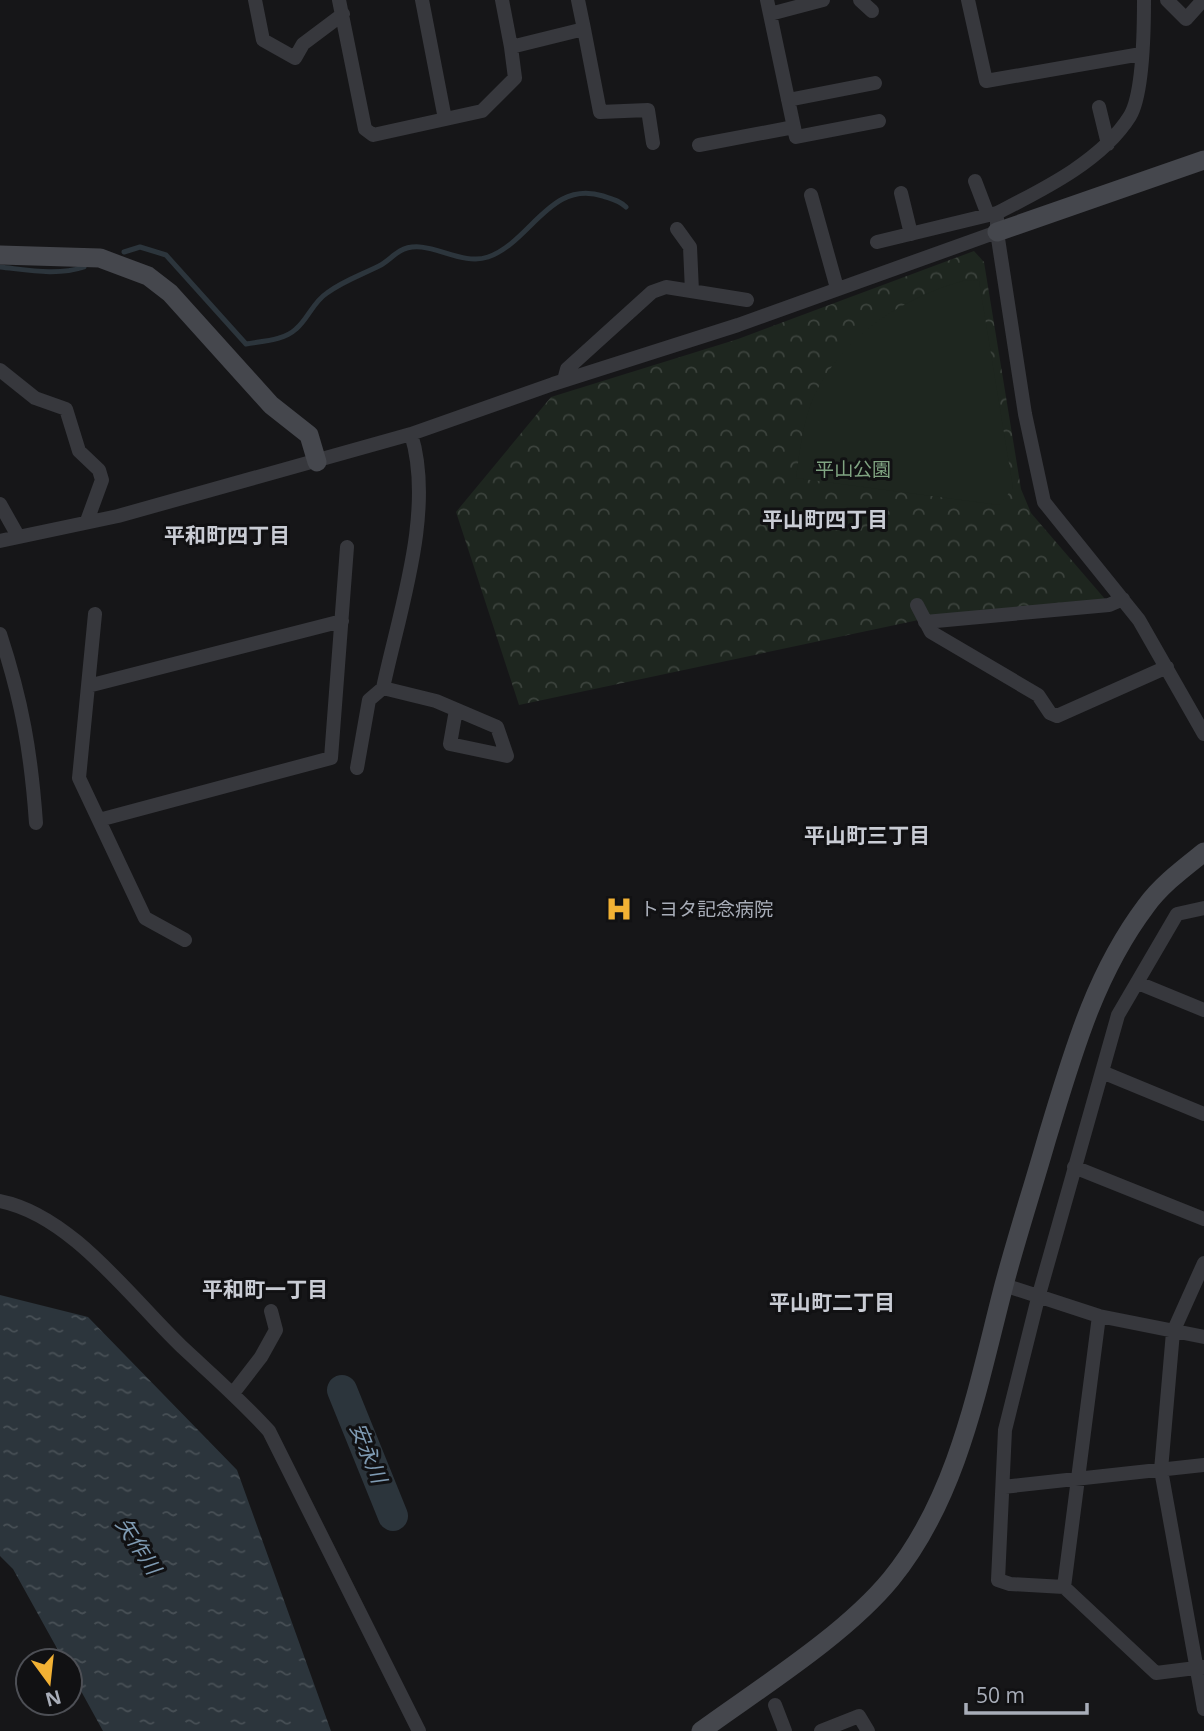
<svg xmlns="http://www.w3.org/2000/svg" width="1204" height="1731" viewBox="0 0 1204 1731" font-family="'Open Sans','Noto Sans JP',sans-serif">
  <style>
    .park { fill: url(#park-crowns) }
    .pitch { fill: #1e261f }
    .water { fill: url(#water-ripples) }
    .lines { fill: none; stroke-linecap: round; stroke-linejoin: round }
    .stream { stroke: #2c353c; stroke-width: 5 }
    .river { stroke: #2c353c; stroke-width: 30 }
    .street { stroke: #37383d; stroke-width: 14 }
    .secondary { stroke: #45474d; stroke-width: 19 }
    .labels { text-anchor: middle; stroke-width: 6; stroke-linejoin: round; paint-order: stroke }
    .park-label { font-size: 19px; fill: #7fa381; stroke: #111113 }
    .poi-label { font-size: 19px; fill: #a8adb8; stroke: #111113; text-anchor: start }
    .neighbourhood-label { font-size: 21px; font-weight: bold; fill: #c9ccd4; stroke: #111113 }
    .water-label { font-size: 21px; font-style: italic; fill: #7f9bb3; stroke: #111113 }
  </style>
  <defs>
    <pattern id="park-crowns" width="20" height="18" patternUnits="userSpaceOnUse" patternTransform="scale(1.75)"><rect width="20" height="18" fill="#1e261f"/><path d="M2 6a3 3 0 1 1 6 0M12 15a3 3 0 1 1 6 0" fill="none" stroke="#3c433d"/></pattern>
    <pattern id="water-ripples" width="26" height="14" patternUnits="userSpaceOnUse" patternTransform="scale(1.75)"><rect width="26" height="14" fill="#2c353c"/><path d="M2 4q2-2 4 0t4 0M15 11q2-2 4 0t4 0" fill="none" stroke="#485056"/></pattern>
  </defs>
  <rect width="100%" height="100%" fill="#161618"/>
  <path class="park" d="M974 251 984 262 1021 489 1031 513 1105 599 928 618 519 705 456 512 551 397 738 339Z"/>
  <path class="pitch" d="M966 280 979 281 1013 488 999 505 796 478C800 450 803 419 815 394 845 334 904 297 966 280Z"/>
  <path class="water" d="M0 1295 88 1317 237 1470 331 1731H103L70 1671V1661H64L13 1569 0 1556Z"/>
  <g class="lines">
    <path class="stream" d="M124 252 140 247 166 255 246 344C262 341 283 341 296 329 308 319 313 302 327 293 343 281 361 275 379 266 387 262 393 255 400 251 426 236 459 267 488 257 531 242 550 179 603 196 612 199 619 200 626 207
      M0 267C28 270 57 276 84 267"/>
    <path class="river" d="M342 1390 393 1516"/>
    <path class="street" d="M255 0 263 40 295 58 303 44 343 14
      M339 0 365 129 373 135 482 111 515 78 511 47 584 29 578 0
      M422 0 445 119
      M502 0 511 47
      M767 0 796 137 879 121
      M860 0 872 11
      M968 0 986 81 1141 54
      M1144 0C1144 27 1143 94 1130 116 1102 161 1042 190 997 213V232L1025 414 1044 502 1139 620 1204 734
      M1167 0 1186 19 1203 0
      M770 14 823 0
      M584 29 600 112 648 110 653 143
      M788 100 875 83
      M1099 107 1108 144
      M699 145 794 127
      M975 181 988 215
      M901 193 911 234
      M811 195 837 288
      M677 229 690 247 692 291
      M877 242 997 213
      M0 370 35 398 66 409 79 451 99 470 102 480 87 521
      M564 380 567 369 652 292 666 287 747 300
      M0 504 18 536
      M0 541 118 516 411 434 553 384 738 325 997 232
      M917 605 931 632 1038 695 1050 713 1057 716 1167 667
      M95 614 79 778 145 918 185 940
      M925 622 1109 605 1123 599
      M0 634C22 701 31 752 36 823
      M88 686 342 621
      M383 688 436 701 497 727 507 756 450 744 456 710
      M357 768 369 700 383 688C399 612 435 510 411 434
      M99 820 331 758 347 547
      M1204 908 1177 914 1118 1015 1038 1298 1005 1430 998 1580 1010 1584 1064 1587 1156 1673 1204 1667
      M1138 983 1204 1010
      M1102 1072 1204 1114
      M1074 1167 1204 1219
      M0 1201C71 1215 130 1297 181 1346 211 1374 241 1400 269 1431L419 1731
      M1204 1263 1173 1332 1161 1470 1204 1709
      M1004 1285 1099 1316 1204 1337
      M234 1392 261 1357 276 1330 271 1311
      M1003 1487 1204 1465
      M1064 1587 1099 1316
      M775 1705 785 1731
      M821 1731 859 1716 868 1731"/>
    <path class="secondary" d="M997 232 1204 160
      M0 255 100 258 148 276 170 293 271 405 309 435 317 462
      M701 1731C760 1688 845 1635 891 1579 958 1497 978 1385 1004 1285 1017 1236 1033 1187 1047 1138 1072 1056 1094 975 1146 906 1161 885 1184 868 1204 852"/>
  </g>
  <defs>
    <g id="hospital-bare" transform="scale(2.1)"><path d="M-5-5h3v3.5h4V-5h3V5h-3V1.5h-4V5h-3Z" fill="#f2b134" stroke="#111113" stroke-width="2.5" paint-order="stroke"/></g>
  </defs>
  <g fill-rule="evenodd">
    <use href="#hospital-bare" x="619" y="909"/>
  </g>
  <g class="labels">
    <g class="park-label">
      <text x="853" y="476">平山公園</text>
    </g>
    <g class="poi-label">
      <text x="640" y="916">トヨタ記念病院</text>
    </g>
    <g class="neighbourhood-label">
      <text x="825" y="527">平山町四丁目</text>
      <text x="227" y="543">平和町四丁目</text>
      <text x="867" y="843">平山町三丁目</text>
      <text x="265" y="1297">平和町一丁目</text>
      <text x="832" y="1310">平山町二丁目</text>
    </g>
    <g class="water-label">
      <text transform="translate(368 1453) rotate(68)" y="7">安永川</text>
      <text transform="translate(138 1546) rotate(57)" y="7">矢作川</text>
    </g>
  </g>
  <g transform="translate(49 1682) rotate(165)"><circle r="33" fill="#111113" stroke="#4d4f55" stroke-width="2"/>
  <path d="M0-5L12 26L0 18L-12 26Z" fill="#f2b134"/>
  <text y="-10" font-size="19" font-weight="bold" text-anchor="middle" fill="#a8adb8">N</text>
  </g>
  <path d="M966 1703v10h121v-10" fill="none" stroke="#a8adb8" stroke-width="3.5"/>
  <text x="976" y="1703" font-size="21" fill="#a8adb8" stroke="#111113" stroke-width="5" paint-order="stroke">50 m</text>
</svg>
